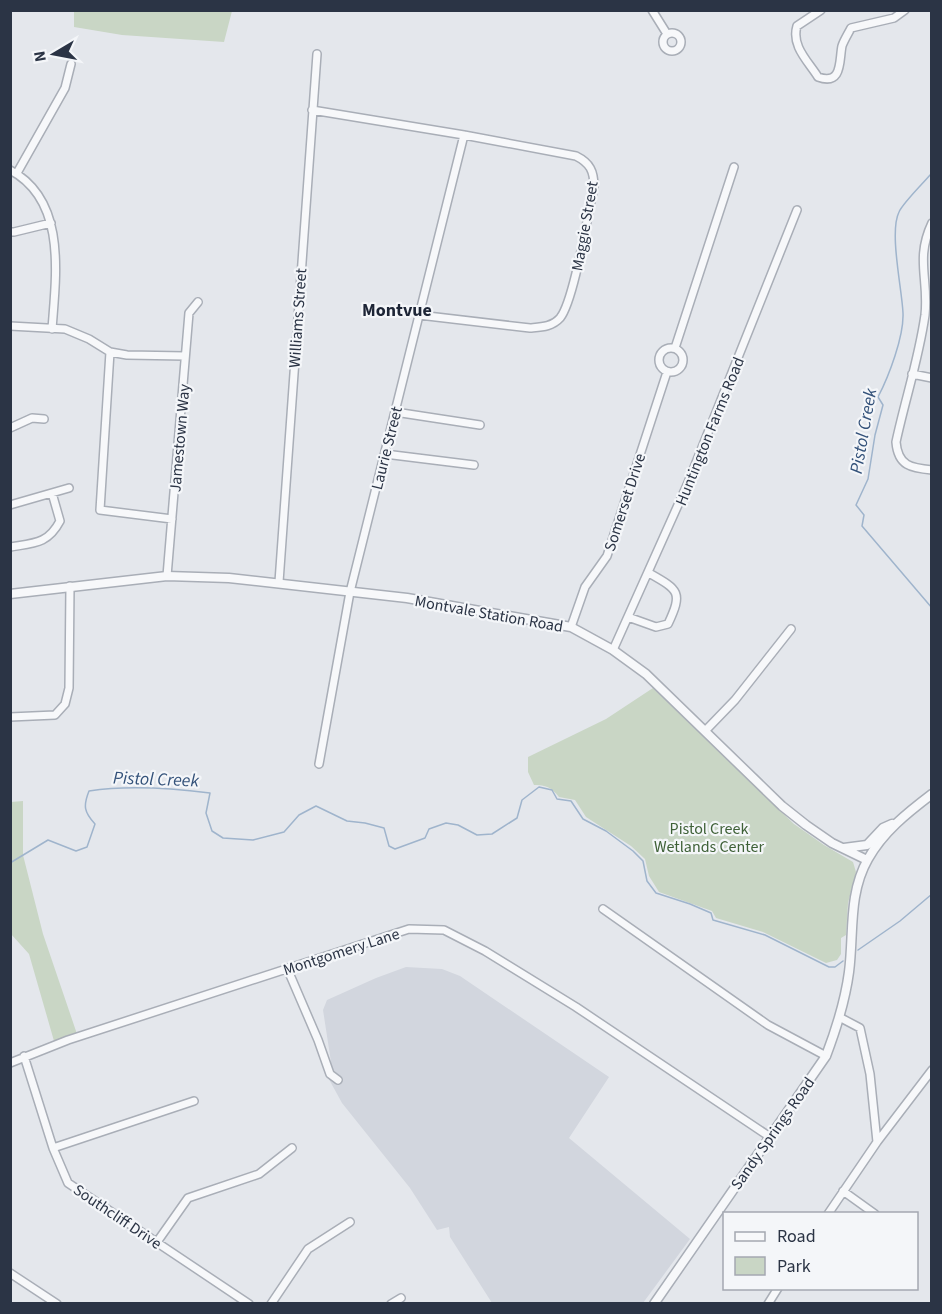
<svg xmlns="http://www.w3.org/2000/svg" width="942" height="1314" viewBox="0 0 942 1314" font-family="'Source Sans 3',sans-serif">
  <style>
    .built { fill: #d2d6de }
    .green { fill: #c9d6c5 }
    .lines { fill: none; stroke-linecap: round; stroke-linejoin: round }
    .stream { stroke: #9fb4cc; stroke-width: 1.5 }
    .minor-casing { stroke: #a9aeb7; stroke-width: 10 }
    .tertiary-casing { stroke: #a9aeb7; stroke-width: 11 }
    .minor { stroke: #f7f8fa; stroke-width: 7 }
    .tertiary { stroke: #f7f8fa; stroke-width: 8 }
    .labels { text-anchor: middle; stroke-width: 4.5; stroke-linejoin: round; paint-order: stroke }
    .street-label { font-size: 16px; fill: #2b3445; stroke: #f4f6f9 }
    .park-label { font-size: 16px; fill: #3f6138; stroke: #f4f6f9 }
    .neighbourhood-label { font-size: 18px; font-weight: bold; fill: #1d2536; stroke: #f4f6f9 }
    .water-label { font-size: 18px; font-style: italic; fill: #34527a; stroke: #f4f6f9 }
  </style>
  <rect width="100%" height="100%" fill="#e4e7ec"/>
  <path class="built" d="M406 967 442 969 460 976 609 1077 569 1138 690 1239 643 1303H492L450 1237 449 1227 437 1230 410 1188 342 1103 325 1072 331 1062 323 1010 327 1000 376 978Z"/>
  <path class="green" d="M74 11V10L232 11 224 42 122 35 74 27Z
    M653 688 794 824 824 845 853 862 856 872 848 903 846 935 841 938V954L837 960 826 963 763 932 716 918 712 911 659 892 649 876 645 859 631 846 586 817 575 800 559 797C551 787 546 785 534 785L528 772V757L606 719Z
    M23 801V855L43 934 77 1034 54 1041 29 954 11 934V802Z"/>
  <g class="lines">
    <path class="stream" d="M932 173C924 182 902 204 899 212 889 232 902 289 903 313 904 336 889 376 878 397L883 405 875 435 868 479 856 505 864 515 862 526 932 608
      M10 863 48 840 76 851 87 847 95 824C84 812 83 806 89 791 129 785 170 788 210 793L206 813 212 831 223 838 253 840 284 832 299 815 316 806 347 821 365 823 384 828 389 846 395 849 425 838 429 829 446 823 458 825 477 835 492 834 517 818 522 800 539 787 552 790 557 799 571 801 583 819 606 831 633 851 643 861 647 881 656 893 690 904 711 913 713 920 765 935 829 967H835L843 961
      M858 950 900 921 932 894"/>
    <g class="minor-casing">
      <path id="minor" d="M652 10 667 34
        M821 10 797 26C791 46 808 61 818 77 843 86 839 60 842 46 844 40 848 34 851 28L894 18 905 10
        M663 42a9 9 0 1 1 18 0a9 9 0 1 1-18 0Z
        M312 110 464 135 576 156C590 163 594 171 594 187 588 213 574 301 560 318 552 327 541 327 530 328L419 315
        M10 170C67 200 56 275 52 329
        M17 173 65 88 71 64
        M932 223C915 259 929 279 925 315 919 358 905 400 896 442 898 466 911 468 932 470
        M10 232H14L51 223
        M10 326 65 329 89 339 110 352 127 355 185 356
        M659 360a12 12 0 1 1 24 0a12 12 0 1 1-24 0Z
        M675 348 734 167
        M110 352 100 510 172 519
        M912 374 932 378
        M395 412 480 425
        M10 428 32 418 44 419
        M385 454 474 465
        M10 505 69 488
        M10 547C34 543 48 544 60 521L52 493
        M167 576 189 313 198 302
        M279 582 317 54
        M628 617 656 627 668 624C683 592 679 590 649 573
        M571 627 585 587 607 556 667 372
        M613 650 687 485 797 210
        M10 717 55 715 65 704 69 688 70 586
        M706 730 735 700 791 629
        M319 764 350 592 464 135
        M603 909 768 1025 826 1056
        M287 968 318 1040 330 1074 338 1080
        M24 1056 53 1148 68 1183 249 1304
        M10 1063 68 1040 409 929 444 930 485 951 576 1007 770 1137
        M877 1142 932 1070
        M53 1148 194 1101
        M843 1191 875 1214
        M828 1214 877 1142 870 1074 860 1028 841 1018
        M157 1242 188 1198 259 1174 292 1148
        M10 1273 57 1304
        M271 1304 308 1249 350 1222
        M391 1304 401 1298
        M768 1304 778 1288"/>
    </g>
    <g class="tertiary-casing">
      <path id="tertiary" d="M10 594 167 576 229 578 407 598 571 627 613 650 646 674 782 806 806 825 832 843 867 860
        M844 848 867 845 883 828 892 824
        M654 1304 826 1056C837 1027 845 1002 849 972 854 934 848 894 868 859 883 832 907 813 932 794"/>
    </g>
    <use href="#minor" class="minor"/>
    <use href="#tertiary" class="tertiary"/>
  </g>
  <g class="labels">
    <g class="street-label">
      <text transform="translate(584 226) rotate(-80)" y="6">Maggie Street</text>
      <text transform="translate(297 318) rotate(-86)" y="6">Williams Street</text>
      <text transform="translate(709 431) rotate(-68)" y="6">Huntington Farms Road</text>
      <text transform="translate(179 438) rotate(-85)" y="6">Jamestown Way</text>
      <text transform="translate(386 448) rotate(-76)" y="6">Laurie Street</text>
      <text transform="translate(624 502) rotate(-72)" y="6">Somerset Drive</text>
      <text transform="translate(489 613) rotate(10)" y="6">Montvale Station Road</text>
      <text transform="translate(341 951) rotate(-18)" y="6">Montgomery Lane</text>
      <text transform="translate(772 1133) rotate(-55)" y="6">Sandy Springs Road</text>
      <text transform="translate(118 1216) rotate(34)" y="6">Southcliff Drive</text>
    </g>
    <g class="park-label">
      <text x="709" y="834">Pistol Creek<tspan x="709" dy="18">Wetlands Center</tspan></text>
    </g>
    <g class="neighbourhood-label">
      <text x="397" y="316">Montvue</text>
    </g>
    <g class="water-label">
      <text transform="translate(863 431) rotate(-80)" y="6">Pistol Creek</text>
      <text transform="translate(156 779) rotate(2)" y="6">Pistol Creek</text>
    </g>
  </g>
  <rect width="942" height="1314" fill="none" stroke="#2b3445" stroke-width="24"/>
  <rect x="723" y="1212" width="195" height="78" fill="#f4f6f9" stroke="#a4a8b1" stroke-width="1.5"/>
  <rect x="735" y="1232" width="30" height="9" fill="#f7f8fa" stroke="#a4a8b1" stroke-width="1.5"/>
  <text x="777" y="1242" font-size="18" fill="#2b3445">Road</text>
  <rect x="735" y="1257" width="30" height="18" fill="#c9d6c5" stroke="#a4a8b1" stroke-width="1.5"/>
  <text x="777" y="1272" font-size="18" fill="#2b3445">Park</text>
  <g transform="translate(54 54) rotate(260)" stroke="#f4f6f9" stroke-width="4.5" paint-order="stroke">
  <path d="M0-4.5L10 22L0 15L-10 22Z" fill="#2b3445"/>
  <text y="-9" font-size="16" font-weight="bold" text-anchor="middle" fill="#2b3445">N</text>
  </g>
</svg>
